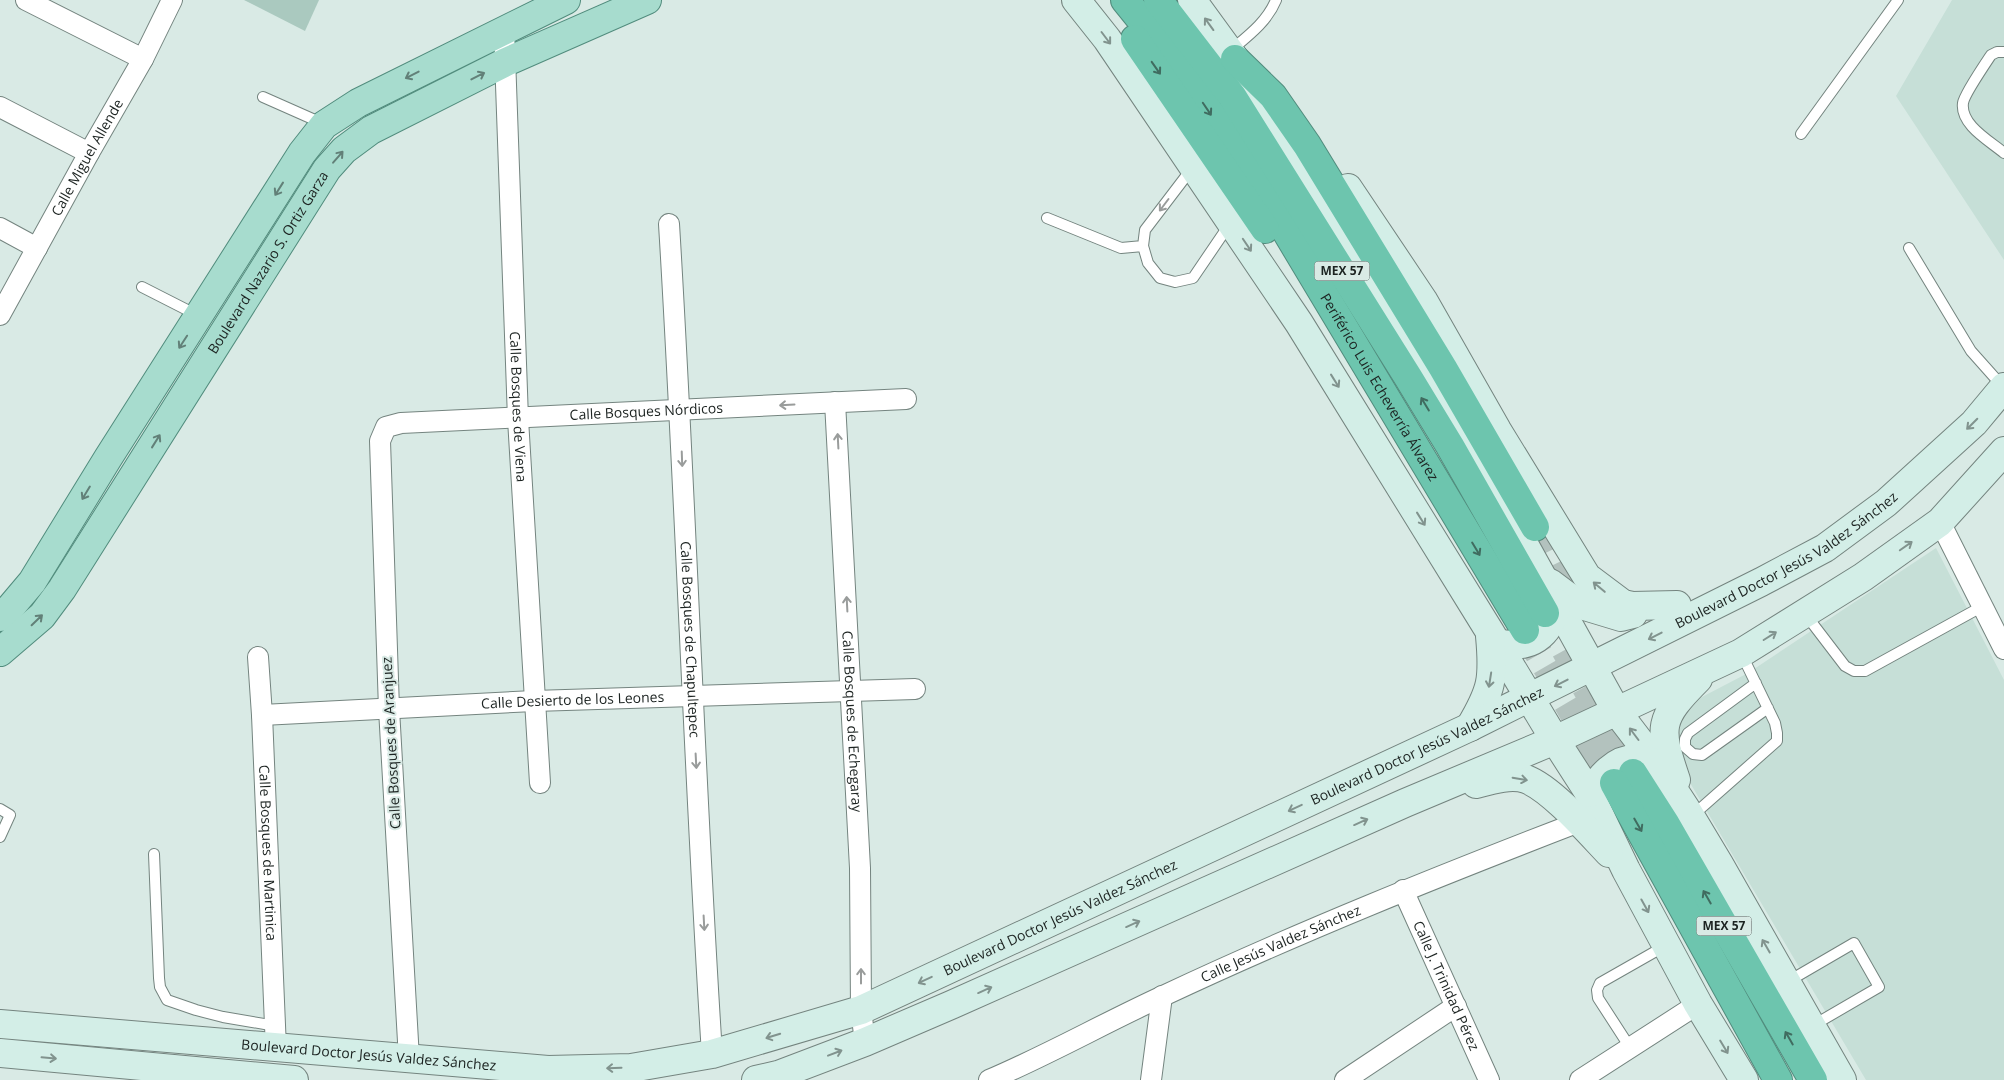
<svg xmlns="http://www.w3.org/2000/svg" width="2004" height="1080" viewBox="0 0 2004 1080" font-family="'Open Sans',sans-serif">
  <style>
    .built { fill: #c6dfd7 }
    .green { fill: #aac9bf }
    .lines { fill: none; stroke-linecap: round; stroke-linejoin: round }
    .highway-tunnel { stroke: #b3c2be; stroke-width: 28; stroke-dasharray: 28 14; stroke-linecap: butt }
    .lane-casing { stroke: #74847f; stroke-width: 12 }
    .street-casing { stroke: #74847f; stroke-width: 22 }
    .secondary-casing { stroke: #74847f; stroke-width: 30 }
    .primary-casing { stroke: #518c7d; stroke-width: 30 }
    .highway-casing { stroke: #518c7d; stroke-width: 30 }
    .lane { stroke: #fff; stroke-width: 10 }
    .street { stroke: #fff; stroke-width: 20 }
    .secondary { stroke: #d3eee7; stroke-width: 28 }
    .primary { stroke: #a7dcce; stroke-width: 28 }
    .highway { stroke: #6dc5ae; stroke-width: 28 }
    .oneway { stroke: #81938e }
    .oneway2 { stroke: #406c60 }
    .oneway3 { stroke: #628078 }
    .oneway4 { stroke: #999c9b }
    .labels { text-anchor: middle; stroke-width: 4; stroke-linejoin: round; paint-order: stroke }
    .shield { fill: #d9eae5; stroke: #555f5c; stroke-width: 1 }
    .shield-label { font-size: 12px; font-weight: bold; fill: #1c2321 }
    .street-label { font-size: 14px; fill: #1c2321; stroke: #d9eae5 }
  </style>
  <rect width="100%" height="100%" fill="#d9eae5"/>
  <path class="built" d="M1952 0H2004V260L1896 96Z
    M1936 548 2004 680V1080H1866L1654 722 1748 673Z"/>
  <path class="green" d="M244 0H319L305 31Z"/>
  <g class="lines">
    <path class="highway-tunnel" d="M1535 527 1573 605
      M1545 613 1633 773
      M1525 630 1614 783"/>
    <g class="lane-casing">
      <path id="lane" d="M1230 51C1248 36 1267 22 1276 0
        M2004 52H1997L1991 55C1985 64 1964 95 1963 103 1960 125 1990 141 2004 153
        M263 97 324 124
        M1801 134 1898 0
        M1193 167 1145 230 1143 246 1148 263 1160 278 1175 282 1193 278 1229 225
        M1047 218 1121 248 1143 246
        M1909 248 1971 351 2003 387
        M142 287 199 316
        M1806 615 1845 666 1854 671H1865L1983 606
        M1756 683 1688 733 1685 739V747L1693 754 1702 755 1768 708
        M0 809 10 815 0 837
        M1692 816 1777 741V733L1775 723 1742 655
        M154 854 159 978 160 987 167 1000 196 1010 223 1017 276 1026
        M1787 982 1854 943 1879 987 1812 1026
        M1631 1049 1598 998 1597 990 1600 983 1665 946"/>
    </g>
    <g class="street-casing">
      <g id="street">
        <path d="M26 0 143 59"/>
        <path id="s1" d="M504 29 518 419 540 783"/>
        <path d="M0 107 89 153"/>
        <path id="s2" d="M669 224C686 501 694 778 712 1054"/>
        <path d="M0 228 37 248"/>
        <path id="s3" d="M0 315 89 153 143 59 172 0"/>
        <path id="s4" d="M835 402 860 868 861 1010 865 1042"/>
        <path d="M1940 522 2004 649"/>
        <path id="s5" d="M258 657 262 715 276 1049"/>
        <path id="s6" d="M262 715 534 701 915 689"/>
        <path id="s7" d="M1403 890 1489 1080"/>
        <path id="s8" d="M409 1059 389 709 380 441 386 427 401 423 906 399"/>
        <path id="s9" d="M989 1080C1048 1055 1104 1023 1163 996 1299 932 1439 876 1579 822"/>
        <path d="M1151 1080 1162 996"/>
        <path d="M1345 1080 1456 1006"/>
        <path d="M1580 1080 1698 1004"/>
      </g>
    </g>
    <g class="secondary-casing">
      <g id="secondary">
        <path d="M1076 0 1107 39 1299 323 1490 632 1555 740 1589 793 1626 870 1698 1004 1744 1080"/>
        <path d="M1192 0 1235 59 1353 255 1444 400 1617 712 1656 763 1686 809 1719 864 1842 1080"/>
        <path d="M1348 188 1423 300 1497 430 1587 577 1623 604 1632 606 1677 605"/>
        <path d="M1550 583 1578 604 1621 617 1633 614"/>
        <path d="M1496 643C1530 650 1550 637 1557 603"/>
        <path d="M1470 727C1492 690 1494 679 1490 636"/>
        <path d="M1676 780C1658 727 1658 719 1698 679"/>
        <path d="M1476 784C1491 780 1511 774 1526 779 1552 789 1589 832 1609 853"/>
        <path d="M1589 793C1600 778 1615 758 1636 759 1642 759 1650 762 1656 763"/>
        <path id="s10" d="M0 1024 548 1070 631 1068 712 1054 861 1010 1470 727 1761 582 1825 548 1886 503 1974 423 2004 387"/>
        <path d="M0 1053 294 1080"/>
        <path d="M756 1080 778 1075 865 1042 951 1005 1405 803 1555 740 1741 653 1863 577 1940 522 2004 451"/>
      </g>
    </g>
    <g class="primary-casing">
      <g id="primary">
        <path d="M0 617 10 608 32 582 108 458 302 153 324 125 358 103 566 0"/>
        <path id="s11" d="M0 652 42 616 62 589 327 169 344 150 371 130 506 62 647 0"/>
      </g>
    </g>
    <g class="highway-casing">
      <g id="highway">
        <path id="s12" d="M1125 0 1176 63 1250 171 1525 630"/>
        <path d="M1158 0 1232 96 1408 377 1450 446 1545 613"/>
        <path d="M1135 39 1265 229"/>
        <path d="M1235 59 1273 96 1307 145 1443 368 1535 527"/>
        <path d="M1633 773 1665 823 1813 1080"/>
        <path d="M1614 783 1778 1080"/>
      </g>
    </g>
    <use href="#lane" class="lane"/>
    <use href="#street" class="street"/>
    <use href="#secondary" class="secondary"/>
    <use href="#primary" class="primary"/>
    <use href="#highway" class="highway"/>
  </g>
  <defs><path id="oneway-shaft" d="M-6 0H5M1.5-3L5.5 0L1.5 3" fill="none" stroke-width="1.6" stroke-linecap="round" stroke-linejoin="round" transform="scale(1.25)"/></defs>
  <g class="oneway">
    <use href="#oneway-shaft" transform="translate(1209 24) rotate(-126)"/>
    <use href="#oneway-shaft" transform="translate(1106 38) rotate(53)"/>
    <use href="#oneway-shaft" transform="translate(1247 245) rotate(56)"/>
    <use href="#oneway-shaft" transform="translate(1335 381) rotate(58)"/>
    <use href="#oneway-shaft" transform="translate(1972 424) rotate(135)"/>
    <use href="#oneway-shaft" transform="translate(1421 519) rotate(58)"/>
    <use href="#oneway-shaft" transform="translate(1906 546) rotate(-35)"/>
    <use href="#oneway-shaft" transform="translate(1599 587) rotate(-140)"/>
    <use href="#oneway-shaft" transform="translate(1655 636) rotate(153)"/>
    <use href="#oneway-shaft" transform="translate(1770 636) rotate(-32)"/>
    <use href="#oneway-shaft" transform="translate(1490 680) rotate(99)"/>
    <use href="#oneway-shaft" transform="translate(1561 683) rotate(153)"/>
    <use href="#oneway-shaft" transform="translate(1634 734) rotate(-127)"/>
    <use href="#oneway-shaft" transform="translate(1520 779) rotate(10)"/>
    <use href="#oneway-shaft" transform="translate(1295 808) rotate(155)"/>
    <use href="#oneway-shaft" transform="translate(1361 822) rotate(-24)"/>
    <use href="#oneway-shaft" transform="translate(1645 906) rotate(61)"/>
    <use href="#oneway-shaft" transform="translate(1133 924) rotate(-24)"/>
    <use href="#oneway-shaft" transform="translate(1766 946) rotate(-120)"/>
    <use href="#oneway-shaft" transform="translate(925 980) rotate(155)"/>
    <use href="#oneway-shaft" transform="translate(985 990) rotate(-24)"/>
    <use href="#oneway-shaft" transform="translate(773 1036) rotate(163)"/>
    <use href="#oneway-shaft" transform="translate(1724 1047) rotate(59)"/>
    <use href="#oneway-shaft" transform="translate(835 1053) rotate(-21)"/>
    <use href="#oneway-shaft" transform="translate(49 1058) rotate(5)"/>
    <use href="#oneway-shaft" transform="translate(614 1068) rotate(178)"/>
  </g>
  <g class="oneway2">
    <use href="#oneway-shaft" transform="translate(1156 68) rotate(55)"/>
    <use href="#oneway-shaft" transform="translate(1207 109) rotate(56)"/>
    <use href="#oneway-shaft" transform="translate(1425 404) rotate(-121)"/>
    <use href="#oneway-shaft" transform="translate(1476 549) rotate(59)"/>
    <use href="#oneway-shaft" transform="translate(1638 825) rotate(60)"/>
    <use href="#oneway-shaft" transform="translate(1707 897) rotate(-120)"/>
    <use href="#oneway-shaft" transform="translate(1789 1038) rotate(-120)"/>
  </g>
  <g class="oneway3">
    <use href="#oneway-shaft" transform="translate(412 75) rotate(153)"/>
    <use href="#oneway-shaft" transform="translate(478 76) rotate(-27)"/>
    <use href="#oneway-shaft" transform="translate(338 157) rotate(-49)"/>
    <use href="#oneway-shaft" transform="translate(279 189) rotate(122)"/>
    <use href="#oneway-shaft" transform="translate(183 342) rotate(123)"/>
    <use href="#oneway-shaft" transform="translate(156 441) rotate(-58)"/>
    <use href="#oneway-shaft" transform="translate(86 493) rotate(121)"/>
    <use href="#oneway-shaft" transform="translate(37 620) rotate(-44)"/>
  </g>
  <g class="oneway4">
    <use href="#oneway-shaft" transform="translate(1164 205) rotate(127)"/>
    <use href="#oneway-shaft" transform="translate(787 405) rotate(177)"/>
    <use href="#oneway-shaft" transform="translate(838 441) rotate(-93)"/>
    <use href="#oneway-shaft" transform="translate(682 459) rotate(88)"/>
    <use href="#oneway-shaft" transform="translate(847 604) rotate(-93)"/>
    <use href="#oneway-shaft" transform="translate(696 761) rotate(87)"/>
    <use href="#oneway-shaft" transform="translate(704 923) rotate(87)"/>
    <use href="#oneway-shaft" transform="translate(861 976) rotate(-90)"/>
  </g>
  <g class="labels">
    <g class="shield">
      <rect x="1314.5" y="261.5" width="55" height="19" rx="4"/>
      <rect x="1696.5" y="916.5" width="55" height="19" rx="4"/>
    </g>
    <g class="shield-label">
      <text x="1342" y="275">MEX 57</text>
      <text x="1724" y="930">MEX 57</text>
    </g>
    <g class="street-label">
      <text dy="5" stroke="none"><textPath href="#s3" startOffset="180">Calle Miguel Allende</textPath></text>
      <text dy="5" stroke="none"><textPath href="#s11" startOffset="475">Boulevard Nazario S. Ortiz Garza</textPath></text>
      <text dy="5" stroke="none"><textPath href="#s12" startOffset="464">Periférico Luis Echeverría Álvarez</textPath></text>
      <text dy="5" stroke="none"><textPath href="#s1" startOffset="378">Calle Bosques de Viena</textPath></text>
      <text dy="5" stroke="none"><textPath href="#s8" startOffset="895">Calle Bosques Nórdicos</textPath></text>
      <text dy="5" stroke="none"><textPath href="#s10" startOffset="1900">Boulevard Doctor Jesús Valdez Sánchez</textPath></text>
      <text dy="5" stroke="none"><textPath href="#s2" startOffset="416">Calle Bosques de Chapultepec</textPath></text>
      <text dy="5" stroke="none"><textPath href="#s6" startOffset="311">Calle Desierto de los Leones</textPath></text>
      <text dy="5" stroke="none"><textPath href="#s4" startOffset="320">Calle Bosques de Echegaray</textPath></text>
      <text transform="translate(391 743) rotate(-93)" y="5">Calle Bosques de Aranjuez</text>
      <text dy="5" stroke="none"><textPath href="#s10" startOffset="1495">Boulevard Doctor Jesús Valdez Sánchez</textPath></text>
      <text dy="5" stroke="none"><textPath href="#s5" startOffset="196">Calle Bosques de Martinica</textPath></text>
      <text dy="5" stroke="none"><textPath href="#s10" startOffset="1090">Boulevard Doctor Jesús Valdez Sánchez</textPath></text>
      <text dy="5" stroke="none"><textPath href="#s9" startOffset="322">Calle Jesús Valdez Sánchez</textPath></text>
      <text dy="5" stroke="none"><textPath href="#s7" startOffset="105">Calle J. Trinidad Pérez</textPath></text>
      <text dy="5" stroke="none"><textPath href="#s10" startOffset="370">Boulevard Doctor Jesús Valdez Sánchez</textPath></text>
    </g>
  </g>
</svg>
